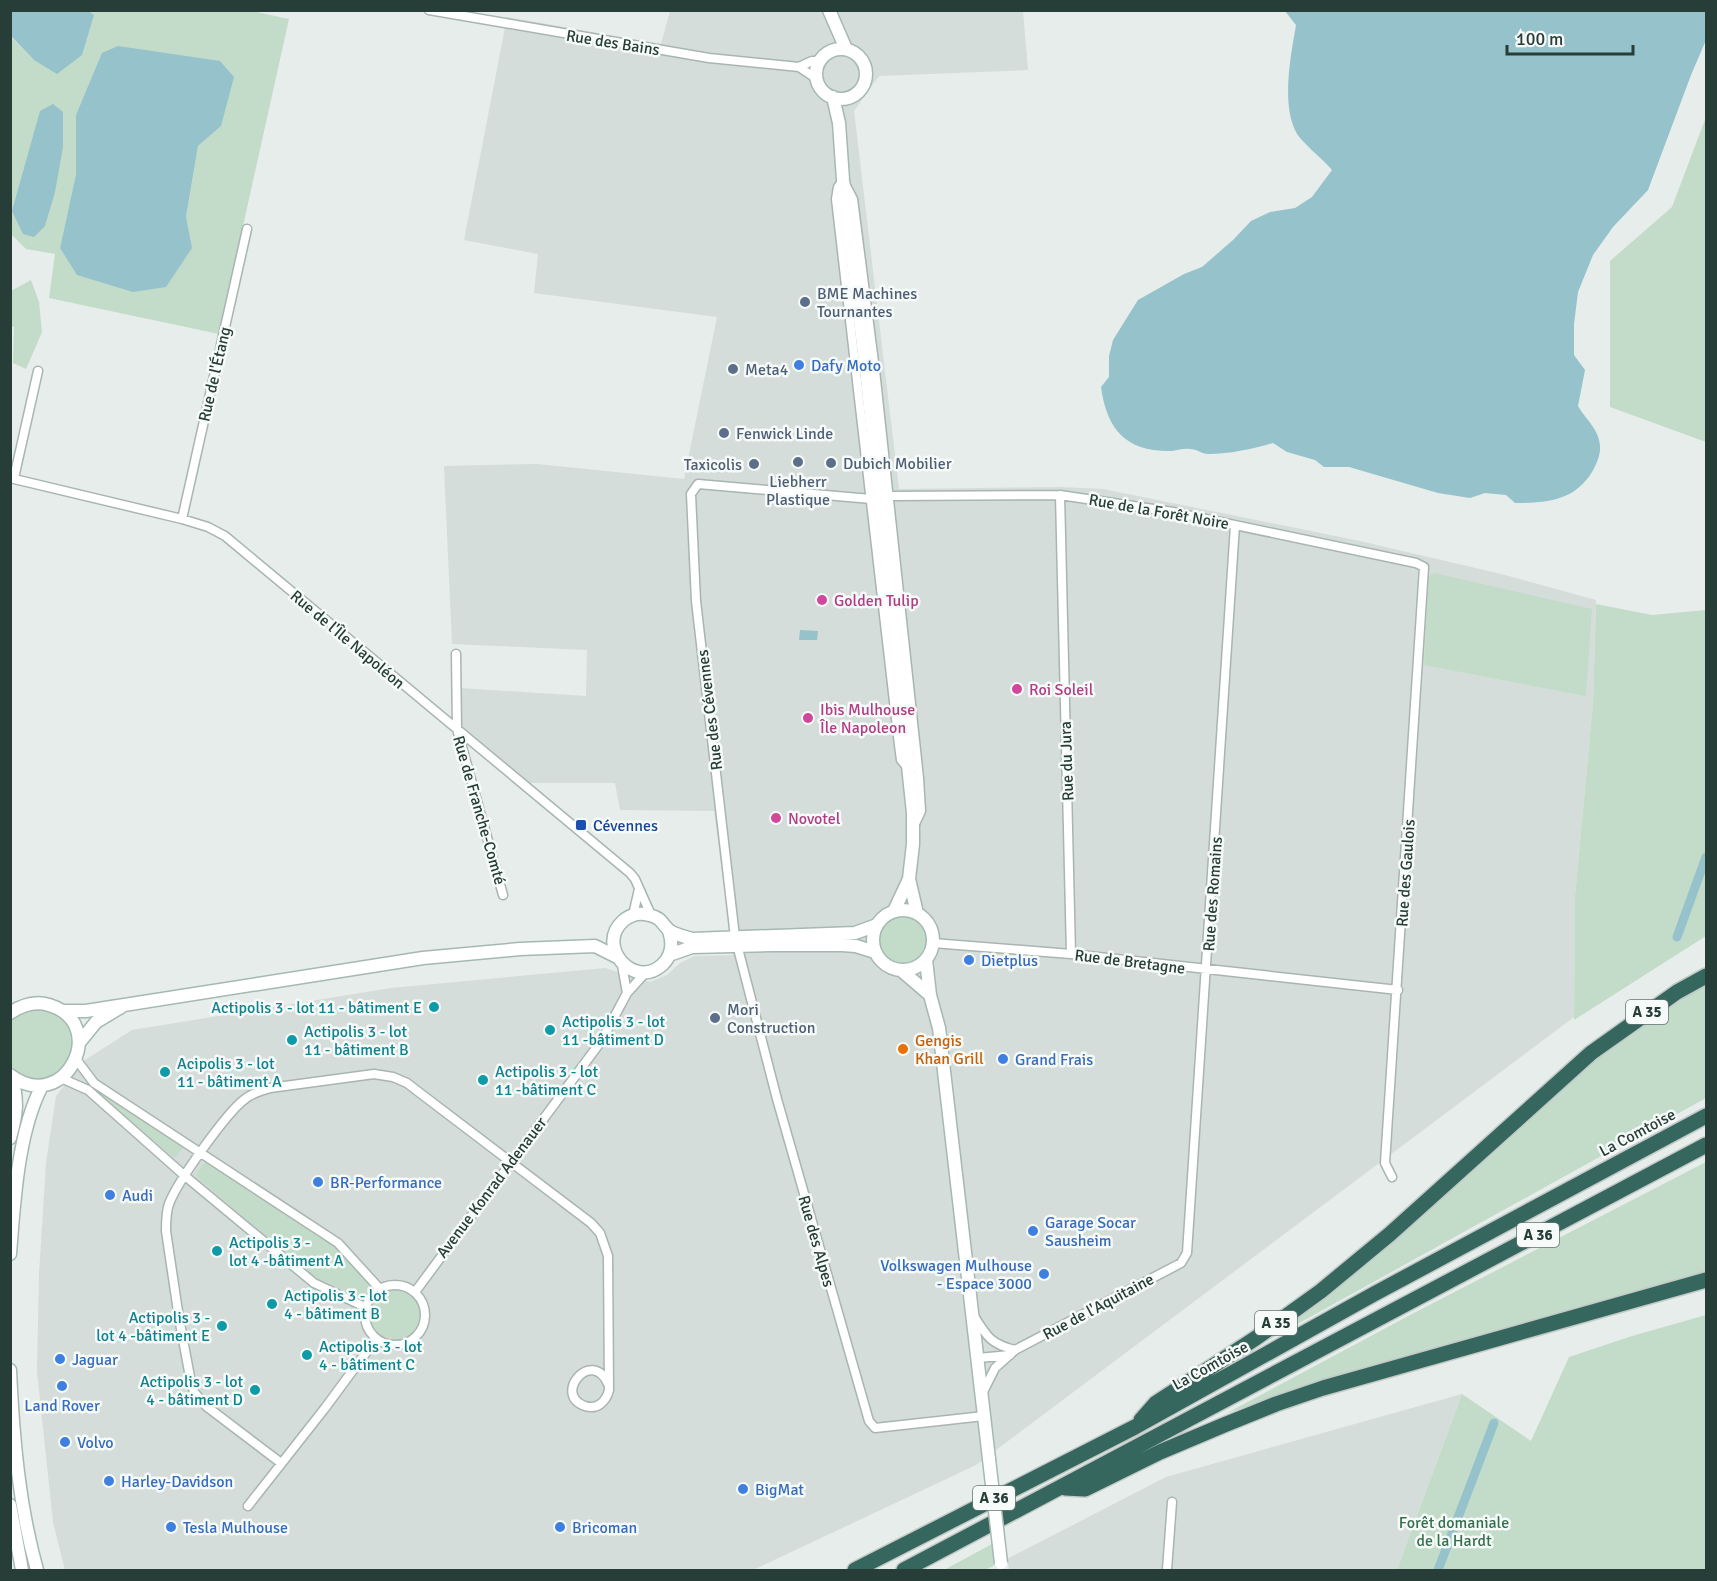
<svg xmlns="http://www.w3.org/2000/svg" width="1717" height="1581" viewBox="0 0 1717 1581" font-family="Signika,sans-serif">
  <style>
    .built { fill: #d4ddd9 }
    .green { fill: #c2dcc9; fill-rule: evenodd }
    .water { fill: #95c2cb }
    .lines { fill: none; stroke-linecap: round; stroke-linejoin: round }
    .canal { stroke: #95c2cb; stroke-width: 9 }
    .minor-casing { stroke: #a9b5b1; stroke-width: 11 }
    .secondary-casing { stroke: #a5b8b2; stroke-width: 15 }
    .motorway-casing { stroke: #c3c9c7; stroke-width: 18 }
    .minor { stroke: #fff; stroke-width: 8 }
    .secondary { stroke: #fff; stroke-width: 12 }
    .motorway { stroke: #36675e; stroke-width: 15 }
    .secondary-bridge-casing { stroke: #a5b8b2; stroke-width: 15; stroke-linecap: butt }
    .secondary-bridge { stroke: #fff; stroke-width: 12 }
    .service-dot { fill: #5c6f8a; stroke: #f6faf8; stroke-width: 2 }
    .shop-dot { fill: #3f7fe0; stroke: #f6faf8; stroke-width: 2 }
    .hotel-dot { fill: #d1479c; stroke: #f6faf8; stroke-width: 2 }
    .transit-dot { fill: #1a4fb4; stroke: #f6faf8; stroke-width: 2 }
    .culture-dot { fill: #0f9aa8; stroke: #f6faf8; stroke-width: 2 }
    .food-dot { fill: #e8710a; stroke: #f6faf8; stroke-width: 2 }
    .labels { text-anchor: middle; stroke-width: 5; stroke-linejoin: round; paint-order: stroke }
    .shield { fill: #f6faf8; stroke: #657672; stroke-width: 1.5 }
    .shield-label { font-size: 15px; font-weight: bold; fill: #273d38 }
    .street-label { font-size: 16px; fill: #273d38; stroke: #f6faf8 }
    .service-label { font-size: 16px; fill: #4e5e75; stroke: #f6faf8; text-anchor: start }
    .shop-label { font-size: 16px; fill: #366cbe; stroke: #f6faf8; text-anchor: start }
    .hotel-label { font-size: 16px; fill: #b23c85; stroke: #f6faf8; text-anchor: start }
    .transit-label { font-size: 16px; fill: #164399; stroke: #f6faf8; text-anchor: start }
    .culture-label { font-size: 16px; fill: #0d838f; stroke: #f6faf8; text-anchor: start }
    .food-label { font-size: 16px; fill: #c56008; stroke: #f6faf8; text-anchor: start }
    .park-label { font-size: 16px; fill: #35704d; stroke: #f6faf8 }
  </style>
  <rect width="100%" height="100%" fill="#e6edea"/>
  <path class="built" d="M670 11H1023L1028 70 879 76 854 111 899 489 1061 487 1103 489 1360 541 1501 574 1596 600 1593 703 1575 896 1574 1017 976 1465 753 1570H65L53 1522 37 1371 39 1274 46 1163 56 1096 85 1060 132 1030 391 988 605 968 650 982 667 975 680 963 694 956 733 955 714 811 620 810 615 783H528L461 725 460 688 586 696 587 650 452 644 444 466 537 464 684 479 717 317 534 293 538 254 464 240 507 17 661 44Z
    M1462 1394 1397 1570H1009L1007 1559 1166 1477Z"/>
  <path class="green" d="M247 10 289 19 219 334 49 298 55 254 26 249 11 234 10 36 34 60 94 15 89 11ZM76 114 221 126 198 146 186 217 60 248 76 174Z
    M1706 117V442L1610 407V261L1672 207Z
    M31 280 39 302 42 332 26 369 13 363 14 327 11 326V291Z
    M1434 573 1592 609 1586 696 1424 665 1429 576Z
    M1596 604 1652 615 1706 610V936L1574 1020 1575 896 1593 703Z
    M878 939a24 24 0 1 1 48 0a24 24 0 1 1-48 0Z
    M1706 981V1098L1218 1368 1594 1057Z
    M40 1007C71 1017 71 1025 73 1055L55 1077 36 1081 10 1069V1019L15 1014Z
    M94 1086 183 1145V1148L176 1157H173L92 1089Z
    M1706 1162V1272L1646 1292 1322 1381 1227 1413 1412 1314Z
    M204 1163H209L337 1246 368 1282 369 1291 360 1297 311 1275 198 1178 196 1174Z
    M370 1314a25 25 0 1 1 50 0a25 25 0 1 1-50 0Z
    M1706 1315V1570H1397L1462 1394 1531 1441 1569 1357 1632 1336Z
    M992 1544 995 1565 985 1570H944Z"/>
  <path class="water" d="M10 11H89L94 15 82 55 57 74 34 60 11 36Z
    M1285 11H1706V40L1691 75 1648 190 1613 227 1593 255 1578 292 1574 324V355L1585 370 1578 406C1586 420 1599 429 1600 446 1601 454 1596 465 1592 472 1574 501 1547 503 1515 503L1506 495 1485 493 1470 498 1438 493 1349 467H1324L1315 460 1287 452 1273 443C1252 449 1230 454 1208 454 1202 454 1197 449 1190 449 1184 448 1178 450 1172 451 1126 452 1107 430 1101 387L1109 377V356L1113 340 1138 300 1184 274 1202 267 1233 240 1251 221 1270 212 1295 208 1312 197 1332 170C1324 160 1300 141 1296 132 1281 103 1291 55 1296 25Z
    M118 46 220 61 234 77 221 126 198 146 186 217 192 248 166 287 133 292 77 275 60 248 76 174V115L102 53Z
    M53 104 63 112V147L55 192 45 226 34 237 23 234 12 211 40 111Z
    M800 630 818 631 817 640H799Z"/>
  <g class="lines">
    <path class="canal" d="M1677 937 1706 857
      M1438 1570 1494 1423"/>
    <g class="minor-casing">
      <path id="minor" d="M429 10 709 58 799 67 812 61H820
        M799 67 817 79
        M10 478 182 519 208 527 225 536 630 873 635 879 651 915
        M14 478 38 371
        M1060 495 1071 954
        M889 496 1060 495 1173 512 1416 563 1424 567 1385 1163 1392 1177
        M871 499 698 484 691 494 696 601 735 937 777 1099 869 1421 875 1428 984 1416
        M182 519 247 229
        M456 654 457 729 503 895
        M907 767 901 760 899 745 836 199 838 187 843 180 853 199 875 370 919 778 921 811 914 826
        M633 915 639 889
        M933 943 1071 954 1398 990
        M622 965 627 993
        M76 1059 94 1083 338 1243 379 1288
        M61 1078 88 1090 185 1176 314 1283 365 1307
        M365 1315a30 30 0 1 1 60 0a30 30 0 1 1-60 0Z
        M415 1292 602 1040 627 993 646 972
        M974 1316C987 1337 991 1344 1015 1350
        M978 1358 1010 1355
        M983 1392 995 1368 1015 1350 1181 1263 1187 1253 1235 525
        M281 1463 206 1406 194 1392 190 1377 179 1318 166 1231C166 1222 166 1212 169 1204 177 1182 227 1112 245 1099 252 1093 261 1091 270 1088L374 1074 393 1077 407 1083 420 1093 591 1223 600 1233 608 1256 609 1390C606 1402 597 1410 585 1406 552 1395 592 1347 608 1384
        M248 1506 325 1408 376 1339
        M1167 1570 1172 1502"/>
    </g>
    <g class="secondary-casing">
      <path id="secondary" d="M829 10 846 49
        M816 74a25 25 0 1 1 50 0a25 25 0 1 1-50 0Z
        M833 97 839 123 843 180 866 370 913 813V844L909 879 894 911
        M909 879 917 913
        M873 940a30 30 0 1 1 60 0a30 30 0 1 1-60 0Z
        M669 931C673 943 672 956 662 965 634 990 595 946 623 921 630 915 640 912 649 915 663 918 662 925 670 931 676 935 686 937 692 939L855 933 877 925
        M669 955 692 947 773 945H842L856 946 875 952
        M926 960 930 995 939 1028 989 1459
        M902 971 930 995
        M62 1011H86L423 958 520 949 595 946 617 957
        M10 1013C22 1005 36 1001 49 1005 111 1023 65 1117 10 1075
        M79 1043 96 1022 121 1007
        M10 1138C17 1113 18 1102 12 1077
        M10 1254C14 1202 18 1131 42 1086
        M10 1370C13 1437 19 1506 37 1570
        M10 1505 22 1570"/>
    </g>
    <g class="motorway-casing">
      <path id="motorway" d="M1141 1420 1156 1403 1256 1338 1321 1291 1390 1234 1591 1053 1677 992 1706 976
        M1065 1488 1085 1489 1160 1452 1224 1425 1276 1404 1323 1388 1706 1280
        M855 1570 1135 1427 1374 1294 1706 1116
        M904 1570 1706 1145"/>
    </g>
    <use href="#minor" class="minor"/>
    <use href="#secondary" class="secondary"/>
    <use href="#motorway" class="motorway"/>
    <g class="secondary-bridge-casing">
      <path id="secondary-bridge" d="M989 1459 1001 1563"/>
    </g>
    <use href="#secondary-bridge" class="secondary-bridge"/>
  </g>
  <g class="service-dot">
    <circle cx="805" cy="302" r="6"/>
    <circle cx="733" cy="369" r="6"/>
    <circle cx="724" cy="433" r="6"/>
    <circle cx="798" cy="462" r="6"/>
    <circle cx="831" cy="463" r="6"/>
    <circle cx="754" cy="464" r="6"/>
    <circle cx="715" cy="1018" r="6"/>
  </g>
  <g class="shop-dot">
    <circle cx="799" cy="365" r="6"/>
    <circle cx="969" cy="960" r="6"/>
    <circle cx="1003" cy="1059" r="6"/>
    <circle cx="318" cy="1182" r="6"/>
    <circle cx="110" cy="1195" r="6"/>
    <circle cx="1033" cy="1231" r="6"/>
    <circle cx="1044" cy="1274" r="6"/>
    <circle cx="60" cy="1359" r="6"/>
    <circle cx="62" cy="1386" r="6"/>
    <circle cx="65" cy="1442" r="6"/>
    <circle cx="109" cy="1481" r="6"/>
    <circle cx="743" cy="1489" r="6"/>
    <circle cx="171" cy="1527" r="6"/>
    <circle cx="560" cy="1527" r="6"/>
  </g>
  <g class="hotel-dot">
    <circle cx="822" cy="600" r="6"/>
    <circle cx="1017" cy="689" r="6"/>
    <circle cx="808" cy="718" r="6"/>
    <circle cx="776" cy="818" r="6"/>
  </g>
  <rect class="transit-dot" x="575" y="819" width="12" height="12" rx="3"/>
  <g class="culture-dot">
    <circle cx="434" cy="1007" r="6"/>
    <circle cx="550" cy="1030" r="6"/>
    <circle cx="292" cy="1040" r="6"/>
    <circle cx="165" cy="1072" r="6"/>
    <circle cx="483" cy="1080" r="6"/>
    <circle cx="217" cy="1251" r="6"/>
    <circle cx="272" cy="1304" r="6"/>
    <circle cx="222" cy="1326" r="6"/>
    <circle cx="307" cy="1355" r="6"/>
    <circle cx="255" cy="1390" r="6"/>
  </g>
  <circle class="food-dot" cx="903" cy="1049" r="6"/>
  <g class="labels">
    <g class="shield">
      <rect x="1626" y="1000" width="42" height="24" rx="4.5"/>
      <rect x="1517" y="1223" width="42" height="24" rx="4.5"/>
      <rect x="1255" y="1311" width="42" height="24" rx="4.5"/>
      <rect x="973" y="1486" width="42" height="24" rx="4.5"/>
    </g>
    <g class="shield-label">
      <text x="1647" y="1017">A 35</text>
      <text x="1538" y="1240">A 36</text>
      <text x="1276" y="1328">A 35</text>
      <text x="994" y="1503">A 36</text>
    </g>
    <g class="street-label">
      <text transform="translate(613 42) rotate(9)" y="6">Rue des Bains</text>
      <text transform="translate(214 374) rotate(-77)" y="6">Rue de l'Étang</text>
      <text transform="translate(1159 511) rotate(10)" y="6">Rue de la Forêt Noire</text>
      <text transform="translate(348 639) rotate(40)" y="6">Rue de l'Île Napoléon</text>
      <text transform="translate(709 710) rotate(-97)" y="6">Rue des Cévennes</text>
      <text transform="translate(1066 761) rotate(-92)" y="6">Rue du Jura</text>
      <text transform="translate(480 810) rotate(74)" y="6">Rue de Franche-Comté</text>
      <text transform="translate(1405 873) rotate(-86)" y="6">Rue des Gaulois</text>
      <text transform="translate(1212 894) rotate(-86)" y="6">Rue des Romains</text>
      <text transform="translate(1130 961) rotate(7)" y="6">Rue de Bretagne</text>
      <text transform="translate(1637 1132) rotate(-28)" y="6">La Comtoise</text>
      <text transform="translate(491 1187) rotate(-53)" y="6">Avenue Konrad Adenauer</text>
      <text transform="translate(817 1241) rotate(74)" y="6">Rue des Alpes</text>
      <text transform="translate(1098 1306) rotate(-28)" y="6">Rue de l'Aquitaine</text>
      <text transform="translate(1210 1365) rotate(-29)" y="6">La Comtoise</text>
    </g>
    <g class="service-label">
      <text x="817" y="299">BME Machines<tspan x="817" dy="18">Tournantes</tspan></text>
      <text x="745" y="375">Meta4</text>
      <text x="736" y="439">Fenwick Linde</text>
      <text x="843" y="469">Dubich Mobilier</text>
      <text x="742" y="470" text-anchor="end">Taxicolis</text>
      <text x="798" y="487" text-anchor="middle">Liebherr<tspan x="798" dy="18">Plastique</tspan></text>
      <text x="727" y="1015">Mori<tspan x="727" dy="18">Construction</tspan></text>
    </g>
    <g class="shop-label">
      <text x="811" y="371">Dafy Moto</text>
      <text x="981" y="966">Dietplus</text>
      <text x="1015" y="1065">Grand Frais</text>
      <text x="330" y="1188">BR-Performance</text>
      <text x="122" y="1201">Audi</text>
      <text x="1045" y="1228">Garage Socar<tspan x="1045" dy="18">Sausheim</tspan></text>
      <text x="1032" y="1271" text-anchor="end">Volkswagen Mulhouse<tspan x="1032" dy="18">- Espace 3000</tspan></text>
      <text x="72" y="1365">Jaguar</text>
      <text x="62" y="1411" text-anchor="middle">Land Rover</text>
      <text x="77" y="1448">Volvo</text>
      <text x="121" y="1487">Harley-Davidson</text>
      <text x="755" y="1495">BigMat</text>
      <text x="183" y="1533">Tesla Mulhouse</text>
      <text x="572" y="1533">Bricoman</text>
    </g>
    <g class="hotel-label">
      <text x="834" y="606">Golden Tulip</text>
      <text x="1029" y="695">Roi Soleil</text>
      <text x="820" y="715">Ibis Mulhouse<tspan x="820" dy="18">Île Napoleon</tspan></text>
      <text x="788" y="824">Novotel</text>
    </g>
    <g class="transit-label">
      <text x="593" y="831">Cévennes</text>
    </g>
    <g class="culture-label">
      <text x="422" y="1013" text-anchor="end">Actipolis 3 - lot 11 - bâtiment E</text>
      <text x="562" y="1027">Actipolis 3 - lot<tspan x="562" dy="18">11 -bâtiment D</tspan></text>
      <text x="304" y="1037">Actipolis 3 - lot<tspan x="304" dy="18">11 - bâtiment B</tspan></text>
      <text x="177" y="1069">Acipolis 3 - lot<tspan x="177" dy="18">11 - bâtiment A</tspan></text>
      <text x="495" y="1077">Actipolis 3 - lot<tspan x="495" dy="18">11 -bâtiment C</tspan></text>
      <text x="229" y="1248">Actipolis 3 -<tspan x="229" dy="18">lot 4 -bâtiment A</tspan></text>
      <text x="284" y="1301">Actipolis 3 - lot<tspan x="284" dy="18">4 - bâtiment B</tspan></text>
      <text x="210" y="1323" text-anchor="end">Actipolis 3 -<tspan x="210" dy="18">lot 4 -bâtiment E</tspan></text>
      <text x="319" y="1352">Actipolis 3 - lot<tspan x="319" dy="18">4 - bâtiment C</tspan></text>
      <text x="243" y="1387" text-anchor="end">Actipolis 3 - lot<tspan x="243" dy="18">4 - bâtiment D</tspan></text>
    </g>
    <g class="food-label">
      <text x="915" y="1046">Gengis<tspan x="915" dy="18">Khan Grill</tspan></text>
    </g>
    <g class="park-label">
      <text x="1454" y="1528">Forêt domaniale<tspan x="1454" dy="18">de la Hardt</tspan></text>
    </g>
  </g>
  <rect width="1717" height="1581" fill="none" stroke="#273d38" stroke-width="24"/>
  <path d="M1507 45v9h126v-9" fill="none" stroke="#273d38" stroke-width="3"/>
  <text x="1516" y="45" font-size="18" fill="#273d38" stroke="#f6faf8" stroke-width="4.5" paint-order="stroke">100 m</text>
</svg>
